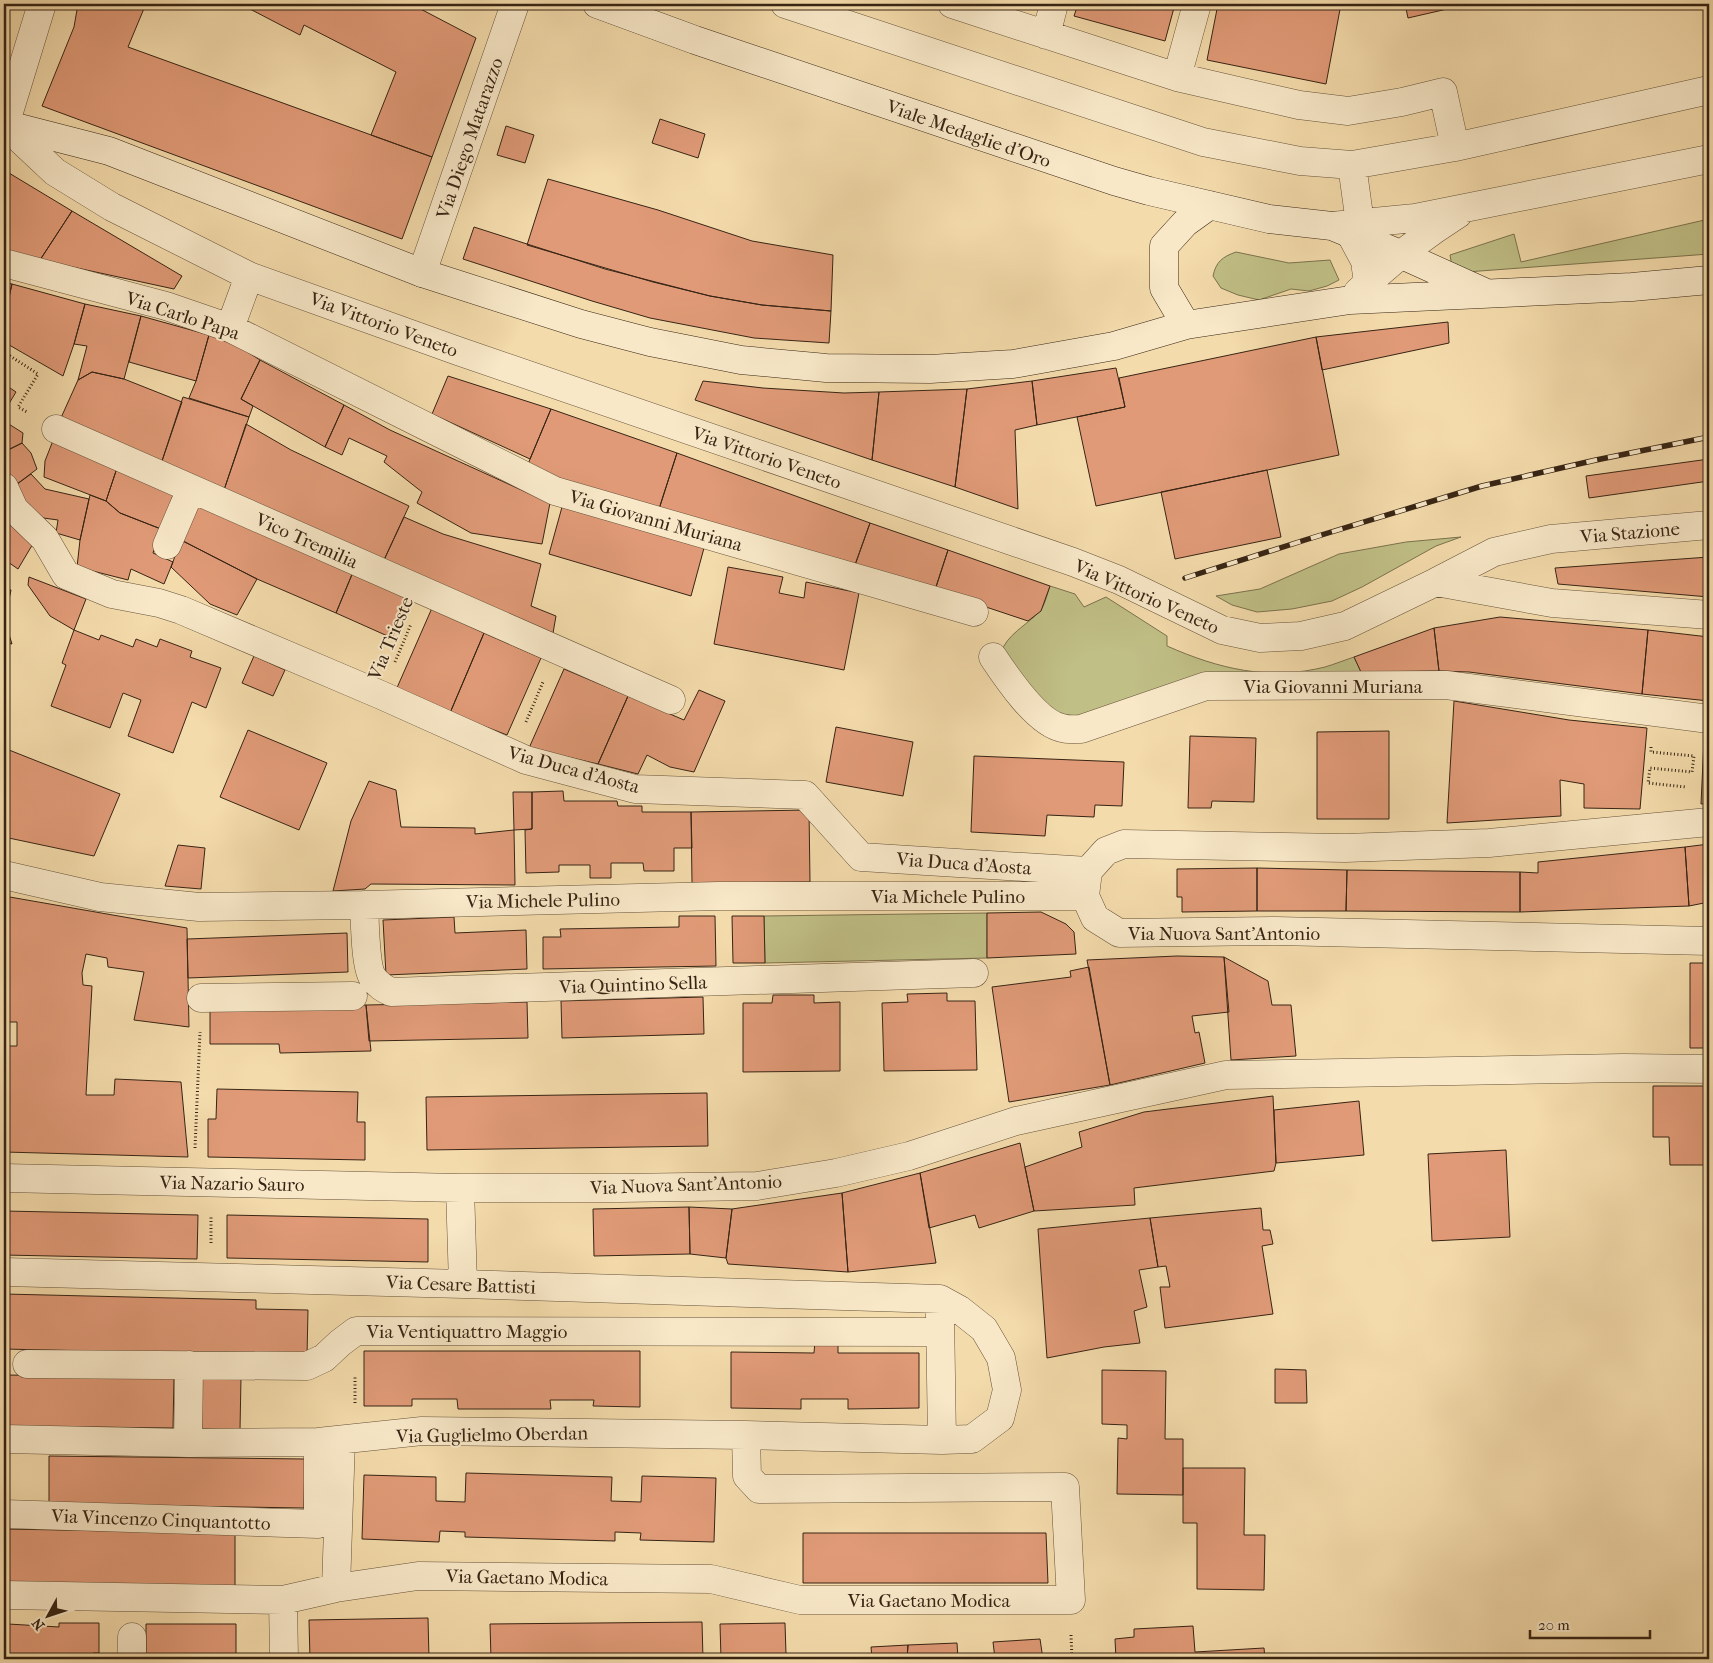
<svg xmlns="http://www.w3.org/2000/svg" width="1713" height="1663" viewBox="0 0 1713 1663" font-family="'IM FELL French Canon',serif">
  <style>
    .green { fill: #c0bf86; stroke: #7c724d }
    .building { fill: #e09a77; stroke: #372414 }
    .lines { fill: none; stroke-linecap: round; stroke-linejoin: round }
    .street-casing { stroke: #66523a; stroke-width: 29 }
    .secondary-casing { stroke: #372414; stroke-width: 29 }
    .path { stroke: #372414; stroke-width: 3; stroke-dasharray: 1 2.5; stroke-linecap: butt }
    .street { stroke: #f8e8c8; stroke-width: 28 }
    .secondary { stroke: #f8e8c8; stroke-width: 28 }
    .rail-casing { stroke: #372414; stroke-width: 5.5 }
    .rail { stroke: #f8e8c8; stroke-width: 4; stroke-dasharray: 11; stroke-linecap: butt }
    .labels { text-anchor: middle; stroke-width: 4; stroke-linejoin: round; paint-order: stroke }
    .street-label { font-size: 19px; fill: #372414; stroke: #f8e8c8 }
  </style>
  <rect width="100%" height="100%" fill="#f4dbab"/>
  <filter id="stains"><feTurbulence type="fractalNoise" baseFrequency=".004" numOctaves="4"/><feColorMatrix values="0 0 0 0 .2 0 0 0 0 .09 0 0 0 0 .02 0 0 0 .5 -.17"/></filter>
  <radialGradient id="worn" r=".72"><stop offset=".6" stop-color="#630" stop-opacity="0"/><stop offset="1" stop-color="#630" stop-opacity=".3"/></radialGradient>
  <path class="green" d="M1709 219V254L1453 273 1450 255 1514 234 1521 262Z
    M1236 252 1289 263 1330 260 1339 280 1327 286 1309 291 1291 289 1259 300 1238 295 1221 288 1213 276C1216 262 1222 257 1236 252Z
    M1461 537 1436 546 1362 587 1332 601 1292 609 1257 612 1232 605 1216 596 1260 589 1339 554 1406 542Z
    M1050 586 1075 594 1084 607 1106 597 1167 636V646C1219 669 1269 681 1325 667 1335 664 1345 660 1354 657L1361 672 1086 718 1063 717 1044 703 1001 653C1006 635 1027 625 1039 612 1045 606 1047 594 1050 586Z
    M987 913V958L765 963 764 916Z"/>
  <path class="building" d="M78 4H141L145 6 128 47 432 157 402 239 42 106 74 27Z
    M250 4H411L476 38 432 157 371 135 396 72 304 25 300 35 248 8Z
    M1078 4H1175L1165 41 1074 16Z
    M1218 4H1341L1326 84 1207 60Z
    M1405 4H1469L1408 18Z
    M660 119 705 134 698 158 652 143Z
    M506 126 534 135 525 163 497 155Z
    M4 170 72 211 40 260 4 252Z
    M548 179 658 210 752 241 833 255 831 311 762 305 710 296 653 282 527 245Z
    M72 211 182 276 174 289 40 260Z
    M474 227 605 269 710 296 762 305 831 311 829 343 754 338 650 318 592 301 463 259Z
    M4 282 12 284 4 319Z
    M12 284 85 304 74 344 63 376 4 342V319Z
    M85 304 141 316 124 379 92 372 78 380 87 346 74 344Z
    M141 316 209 335 196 381 129 362Z
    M1448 322 1449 343 1322 370 1316 337Z
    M209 335 238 346 260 360 241 399 253 406 249 417 189 398 196 381Z
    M1316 337 1339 455 1096 506 1077 417 1125 407 1119 378Z
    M260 360 344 405 325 447 241 399Z
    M1116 368 1125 407 1037 425 1032 381Z
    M92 372 124 379 182 402 161 464 60 420 78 380Z
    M448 376 551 409 530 459 432 414Z
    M703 381 763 388 844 393 879 392 872 460 695 400Z
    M1032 381 1037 425 1015 430 1018 509 955 487 967 389Z
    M4 384 16 392 4 412Z
    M967 389 955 487 872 460 879 392Z
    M183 397 249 417 224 490 161 464Z
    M344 405 390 430 550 503 542 544 471 533 417 503 422 492 384 462 387 456 349 438 342 455 325 447Z
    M551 409 677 453 659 509 560 482 528 464Z
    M4 421 23 433 22 443 4 452Z
    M246 424 291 450 409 506 384 560 224 490Z
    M54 438 119 462 106 501 44 477 45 461Z
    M22 443 31 453 37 469 13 487 4 469V452Z
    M677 453 870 523 855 565 659 509Z
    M1709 459V481L1589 498 1586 476Z
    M119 462 176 487 161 529 120 513 106 501Z
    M1267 470 1281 537 1175 559 1161 492Z
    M31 474 45 489 89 499 80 540 56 533 58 520 36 517 13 487Z
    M90 495 106 501 120 513 161 529 153 553 173 562 164 584 131 569 128 580 77 567 80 540Z
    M197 504 353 572 336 613 257 579 181 540Z
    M562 507 704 548 691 596 549 554Z
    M404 517 443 534 541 564 531 606 556 616 553 633 384 560Z
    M4 520 34 542 18 569 8 562 4 576Z
    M870 523 948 550 935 590 855 565Z
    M181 540 257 579 237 615 210 604 171 567Z
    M948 550 1050 586 1041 611 1028 621 935 590Z
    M1709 557V597L1558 584 1555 568Z
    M728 567 783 577 779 593 804 598 806 582 859 593 844 670 714 644Z
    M353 572 409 598 392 638 336 613Z
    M29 577 86 599 74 630 50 616 28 585Z
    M4 588 11 590 6 614H4Z
    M432 608 484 633 450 713 396 690Z
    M4 614H6L4 619 12 644 4 642Z
    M1500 617 1648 630 1642 694 1469 672 1439 671 1434 628Z
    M1434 628 1439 671 1361 672 1354 657Z
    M74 630 99 640 101 635 133 647 136 639 157 647 160 639 192 651 190 657 221 668 206 708 192 702 173 753 128 736 141 700 123 693 110 728 51 706 66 665 62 663Z
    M1648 630 1709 637V701L1642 694Z
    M484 633 541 658 507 735 450 713Z
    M254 656 285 670 273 696 242 683Z
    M564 669 628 696 598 764 529 748Z
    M699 690 725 701 694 772 670 767 647 755 638 774 598 764 628 696 684 720Z
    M1454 701 1569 720 1647 728 1640 809 1584 808V784L1560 780 1561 816 1447 823Z
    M836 727 913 742 903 796 826 782Z
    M248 730 327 763 299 830 220 797Z
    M1389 731V819H1317V732Z
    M1190 736 1256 738 1254 802 1212 801 1211 808H1188Z
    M1704 740H1709V803L1701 804Z
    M4 748 120 794 94 856 4 837Z
    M974 756 1124 762 1122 806 1095 805 1094 817 1047 815 1045 836 971 832Z
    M369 781 396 790 401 827 475 828V834L514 830 515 885 371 884 365 889 333 891 351 821Z
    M563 791 564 801H617L618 806H642V812H691L692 848H674V871H644L643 863H611V878H590V865H559V872L526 873 525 830 532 829V792Z
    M513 792H532V829L514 830Z
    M809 810 810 882 692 883 691 812Z
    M1709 844V902L1689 906 1685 847Z
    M178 845 205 848 201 889 165 886Z
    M1685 847 1689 906 1520 912V872L1538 873V862Z
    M1257 868 1347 870 1346 911H1257Z
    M1257 868V911L1182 912V897H1177V869Z
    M1347 870 1520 872V912L1346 911Z
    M4 896 187 928 189 1027 134 1020 144 972 108 967 107 958 86 954 82 973 83 985 92 986 86 1095H114L115 1079 181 1082 188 1157 4 1152V1046H17V1022H4Z
    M1041 912 1066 924 1074 932 1076 954 987 958V913Z
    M679 916H715L716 966 543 969V937H561L560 929 679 927Z
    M732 916H764L765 963H733Z
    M454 917 455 933 526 930 527 969 386 975 383 920Z
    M347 933 348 972 188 978 187 939Z
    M1177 956 1224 957 1229 1012 1192 1016 1195 1033 1199 1032 1205 1063 1110 1085 1087 960Z
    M1224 957 1268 981 1272 1005H1291L1296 1056 1231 1060Z
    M1690 963H1709V1048H1690Z
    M1089 967 1110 1085 1009 1102 992 987 1071 977 1070 971Z
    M947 993V1001H975L977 1070 884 1071 882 1003 908 1002 907 994Z
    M773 995H814V1003L840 1002V1071L743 1072V1003H772Z
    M703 997 704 1034 562 1038 561 1001Z
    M527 1002 528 1038 369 1041 366 1005Z
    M366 1005 371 1051 280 1053 279 1044H210V1008Z
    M1653 1086H1709V1165H1670L1669 1137H1653Z
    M217 1089 358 1092 357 1122H365V1160L208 1157V1119H216Z
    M707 1093 708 1146 427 1150 426 1097Z
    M1273 1096 1276 1163 1274 1171 1134 1188 1135 1205 1034 1211 1025 1167 1082 1147 1079 1132 1144 1112Z
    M1359 1101 1364 1155 1276 1163 1274 1110Z
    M1020 1143 1034 1211 979 1228 975 1215 929 1228 920 1173Z
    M1506 1150 1510 1237 1432 1241 1428 1154Z
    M920 1173 936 1263 848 1272 842 1193Z
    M842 1193 848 1272 728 1264 726 1258 732 1209Z
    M689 1207 690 1254 594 1256 593 1209Z
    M689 1207 732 1209 726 1258 690 1254Z
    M1261 1208 1263 1230H1270L1273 1244 1262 1246 1273 1314 1165 1328 1160 1287H1170L1166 1266 1158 1267 1150 1218Z
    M4 1211 198 1215 197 1259 4 1255Z
    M227 1215 428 1219V1262L227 1258Z
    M1150 1218 1158 1267 1139 1270 1147 1307 1134 1311 1140 1343 1104 1347 1047 1358 1038 1229Z
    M4 1294 256 1300V1309L308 1310 307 1356 4 1349Z
    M815 1341H838V1353H919V1408L848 1409V1399H801V1409L731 1408V1352L814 1353Z
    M364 1351H640V1407L593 1406 594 1400H550L551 1409H458L457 1399H412V1406H364Z
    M1275 1369 1306 1370 1307 1403H1275Z
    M1102 1370 1166 1371 1165 1439H1183V1495L1117 1494 1118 1438 1127 1439V1425L1102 1424Z
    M4 1375 174 1377 173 1428 4 1426Z
    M202 1377H241L240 1430 202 1429Z
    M49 1456 305 1459 304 1508 49 1504Z
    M1183 1468H1245L1244 1535H1265L1264 1590 1197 1589V1523H1183Z
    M466 1473 612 1477 611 1501 641 1502 642 1476 716 1478 714 1542 640 1540 641 1533 615 1532V1541L465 1537V1532L440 1531 439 1542 362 1539 364 1475 436 1477V1501L465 1502Z
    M4 1529 235 1533V1586L4 1582Z
    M803 1533H1046L1048 1583H803Z
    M428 1618 429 1659H310L309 1620Z
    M702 1622 703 1659H491L490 1624Z
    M59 1623H99V1653H93V1659H7L8 1624 59 1627Z
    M785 1623 786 1654H789V1659H721L720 1624Z
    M146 1624H236V1659H146Z
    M1193 1626 1195 1652 1264 1648 1265 1659H1116L1115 1639 1134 1637V1629Z
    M1040 1639 1043 1659H995L993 1642Z
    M957 1643 958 1659H907L908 1645Z
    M908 1645 907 1659H872L871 1647Z"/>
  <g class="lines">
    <g class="street-casing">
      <path id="street" d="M42 4 5 125 55 172 112 207 249 276 458 351 1073 562 1119 580 1222 630 1260 638 1301 636 1345 626 1436 582 1494 552 1551 539 1709 525
        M785 4 1203 142 1300 161 1352 165 1455 147 1709 90
        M952 4 1177 77 1299 105 1348 111 1402 102 1443 92 1455 147
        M1046 35 1054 4
        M1177 77 1197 4
        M1352 165 1360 223
        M1332 226 1415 218 1709 159
        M1350 233 1365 261 1368 283 1358 292
        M4 263 166 306 230 328 555 491 974 612
        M422 273 515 4
        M1368 283C1396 257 1425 235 1458 214
        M230 328 249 276
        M56 429 671 700
        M4 487 14 509 45 539 66 575 112 594 159 603 181 610 381 695 526 760 635 789 805 795 861 857 1088 871
        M167 545 191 489
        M1436 582 1552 603 1709 615
        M993 657C1007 678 1037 723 1062 728 1068 730 1075 729 1081 729L1206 686 1446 685 1709 719
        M1709 822 1489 843 1345 848 1124 844 1106 851 1088 871 1085 896 1095 918 1119 933 1276 931 1709 941
        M4 875 100 897 199 907 364 905 719 896H1085
        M364 905C365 920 365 967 373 978 378 985 383 988 391 992L974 973
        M201 998 353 996
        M4 1178 460 1188H620L757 1186 836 1173 909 1156 1016 1121 1226 1075 1624 1068 1709 1069
        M460 1188 463 1284
        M4 1272 463 1284 940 1299 960 1310 984 1329 1001 1358 1007 1390 1000 1418 972 1439 942 1440 746 1435 422 1431 318 1442 188 1443 4 1439
        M940 1314 942 1440
        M27 1364 307 1366 324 1358 340 1343 356 1331 940 1332
        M188 1443 189 1365
        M4 1514 318 1524V1442
        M336 1588 341 1440
        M4 1595 283 1600 336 1588 418 1576 711 1579 800 1600H1071L1065 1487 759 1489 747 1476 746 1435
        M283 1600 284 1659
        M132 1659V1637"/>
    </g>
    <g class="secondary-casing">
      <path id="secondary" d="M597 4 695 40 1114 181 1149 191 1269 219 1332 226 1400 254 1484 292
        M4 124 109 151 422 273 581 324 650 342 741 360 826 368 930 369 1013 364 1114 346 1186 325 1350 300 1632 287 1709 280
        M1186 325 1164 288V246L1185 223 1210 205"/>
    </g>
    <path class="path" d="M4 352 38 374 18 407 27 412
      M395 662 411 624
      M526 722 543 682
      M1651 747V752L1694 756 1692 772 1650 768 1648 783 1686 787
      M195 1148 200 1032
      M211 1243V1217
      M355 1403V1376
      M1071 1635 1072 1659"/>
    <use href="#street" class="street"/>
    <use href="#secondary" class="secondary"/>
    <g class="rail-casing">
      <path id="rail" d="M1185 578 1305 540 1482 486 1596 460 1709 437"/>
    </g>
    <use href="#rail" class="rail"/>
  </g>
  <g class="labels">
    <g class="street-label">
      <text transform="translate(969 133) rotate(19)" y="7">Viale Medaglie d'Oro</text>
      <text transform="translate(469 138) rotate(-71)" y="7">Via Diego Matarazzo</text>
      <text transform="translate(183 315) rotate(18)" y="7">Via Carlo Papa</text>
      <text transform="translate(384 324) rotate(20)" y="7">Via Vittorio Veneto</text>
      <text transform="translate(767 457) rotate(19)" y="7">Via Vittorio Veneto</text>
      <text transform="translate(656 520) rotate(16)" y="7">Via Giovanni Muriana</text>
      <text transform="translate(1630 532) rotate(-5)" y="7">Via Stazione</text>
      <text transform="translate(307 540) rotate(24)" y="7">Vico Tremilia</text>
      <text transform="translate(1147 596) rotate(24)" y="7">Via Vittorio Veneto</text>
      <text transform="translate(390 638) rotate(-67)" y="7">Via Trieste</text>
      <text x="1333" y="693">Via Giovanni Muriana</text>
      <text transform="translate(574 769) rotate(15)" y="7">Via Duca d'Aosta</text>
      <text transform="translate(964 863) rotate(4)" y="7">Via Duca d'Aosta</text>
      <text x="948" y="903">Via Michele Pulino</text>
      <text transform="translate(543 900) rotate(-1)" y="7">Via Michele Pulino</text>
      <text x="1224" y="940">Via Nuova Sant'Antonio</text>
      <text transform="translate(633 984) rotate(-2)" y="7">Via Quintino Sella</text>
      <text transform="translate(232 1183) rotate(1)" y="7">Via Nazario Sauro</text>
      <text transform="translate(686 1184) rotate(-2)" y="7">Via Nuova Sant'Antonio</text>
      <text transform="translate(461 1284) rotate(2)" y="7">Via Cesare Battisti</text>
      <text x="467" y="1338">Via Ventiquattro Maggio</text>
      <text transform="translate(492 1434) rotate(-1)" y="7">Via Guglielmo Oberdan</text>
      <text transform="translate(161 1519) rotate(2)" y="7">Via Vincenzo Cinquantotto</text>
      <text transform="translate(527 1577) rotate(1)" y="7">Via Gaetano Modica</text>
      <text x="929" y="1607">Via Gaetano Modica</text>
    </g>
  </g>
  <rect width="1713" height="1663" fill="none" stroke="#f4dbab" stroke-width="20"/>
  <rect x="5" y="5" width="1703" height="1653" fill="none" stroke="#372414" stroke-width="2.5"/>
  <rect x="10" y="10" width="1693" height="1643" fill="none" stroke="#372414"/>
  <g transform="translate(48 1616) rotate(230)" stroke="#f8e8c8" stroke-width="4" paint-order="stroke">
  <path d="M0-4L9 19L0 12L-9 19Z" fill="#372414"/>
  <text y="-8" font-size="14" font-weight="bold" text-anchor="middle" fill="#372414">N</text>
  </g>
  <path d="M1530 1630v8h120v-8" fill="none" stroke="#372414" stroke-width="2.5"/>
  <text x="1538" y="1630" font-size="15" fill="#372414" stroke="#f8e8c8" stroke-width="4" paint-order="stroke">20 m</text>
  <rect width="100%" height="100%" filter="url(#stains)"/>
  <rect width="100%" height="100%" fill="url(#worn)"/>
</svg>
